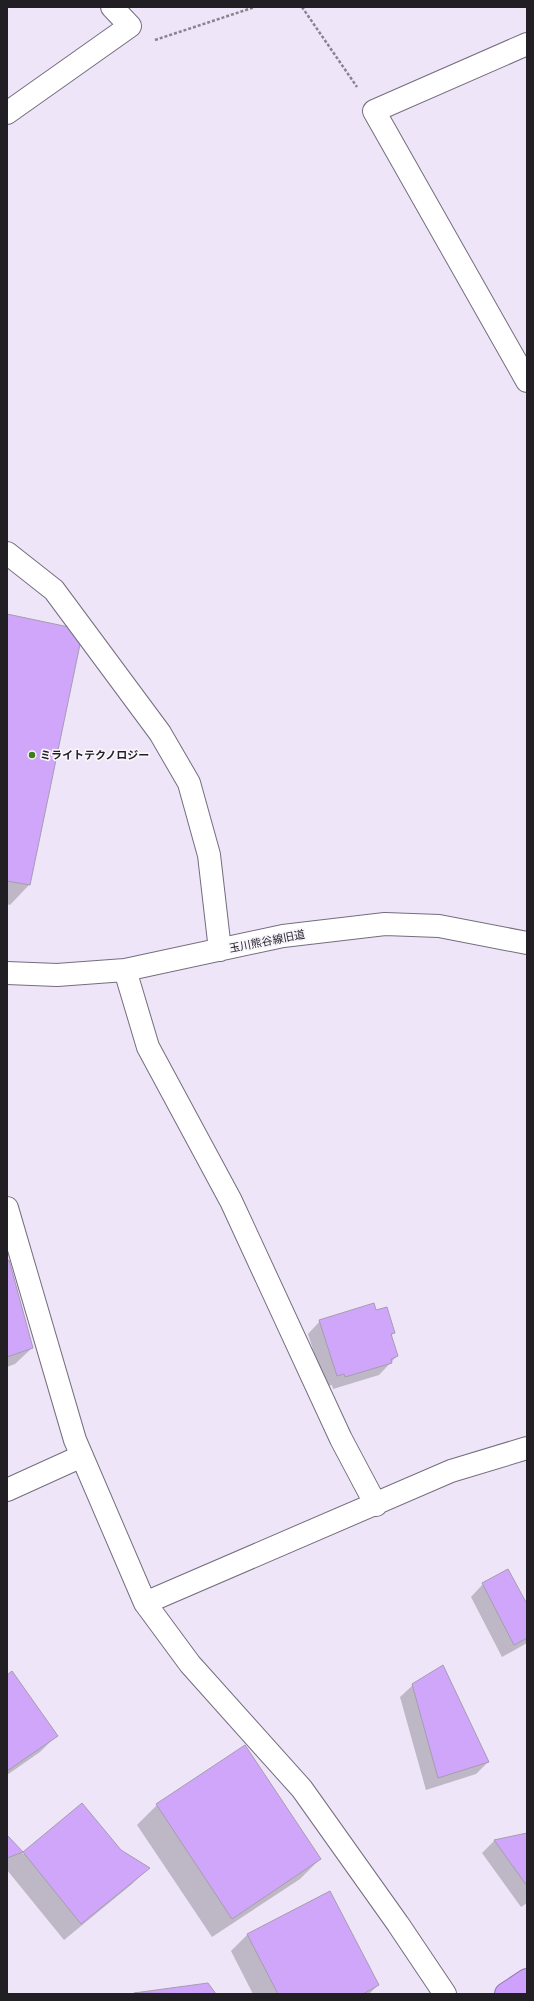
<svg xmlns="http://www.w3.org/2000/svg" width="534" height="2001" viewBox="0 0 534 2001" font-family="'Sofia Sans Condensed','Noto Sans JP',sans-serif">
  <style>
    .shadow { fill: #0003 }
    .building { fill: #d0a6fb; stroke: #a59dae }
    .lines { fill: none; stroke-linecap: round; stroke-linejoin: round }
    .minor-casing { stroke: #756d7e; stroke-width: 24 }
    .highway-casing { stroke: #9173b0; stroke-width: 24 }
    .path { stroke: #898390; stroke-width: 2.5; stroke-dasharray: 3 2; stroke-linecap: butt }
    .minor { stroke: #fff; stroke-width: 22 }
    .highway { stroke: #cea1fc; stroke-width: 22 }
    .poi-dot { fill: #3e7d1b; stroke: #f8f5fc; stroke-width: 1.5 }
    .labels { text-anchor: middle; stroke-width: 3.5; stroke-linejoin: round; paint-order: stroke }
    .poi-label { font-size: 11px; font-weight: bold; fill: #211e24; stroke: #f8f5fc; text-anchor: start }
    .street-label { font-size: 11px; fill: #211e24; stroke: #f8f5fc }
  </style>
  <rect width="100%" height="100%" fill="#eee5f8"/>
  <path class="shadow" d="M7 615 82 630 29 885 10 905 7 904Z
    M7 1262 32 1348 15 1364 7 1367Z
    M320 1321 394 1333 390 1336 397 1356 379 1375 333 1389 332 1385 325 1387 308 1334Z
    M483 1584 527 1607V1643L502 1657 471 1597Z
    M7 1676 56 1736 40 1752 7 1775Z
    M413 1685 488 1762 476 1774 426 1790 400 1697Z
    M82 1805 120 1851 148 1868 132 1884 64 1940 7 1870V1837L23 1854Z
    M157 1805 320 1859 300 1879 212 1937 137 1825Z
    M527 1834V1903L521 1907 482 1853 494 1841Z
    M248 1934 378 1985 369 1994H253L231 1951Z
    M208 1984 215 1994H135Z"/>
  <path class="building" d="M7 614 83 630 30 885 7 881Z
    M9 1260 33 1348 7 1357V1261Z
    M374 1303 376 1310 387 1307 395 1333 391 1334 398 1356 391 1359 392 1363 345 1377 344 1374 337 1376 319 1320Z
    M508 1569 527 1604V1638L514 1645 482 1583Z
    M443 1665 489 1762 438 1778 412 1684Z
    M12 1671 58 1736 7 1771V1675Z
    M245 1745 321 1859 232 1919 156 1804Z
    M82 1803 121 1850 150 1868 81 1924 23 1852Z
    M527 1833V1886L494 1840Z
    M7 1835 23 1852 7 1858Z
    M330 1891 379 1985 363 1994H278L247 1934Z
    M208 1983 216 1994 134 1993Z"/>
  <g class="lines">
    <g class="minor-casing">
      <path id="minor" d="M527 44 374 111 527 381
        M7 113 130 26 112 7
        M7 553 54 590 160 733 189 783 209 855 220 950
        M125 970 148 1047 231 1201 341 1439 376 1505
        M7 973 57 975 125 970 283 936 385 924 439 926 527 943
        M7 1208 75 1440 145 1603 190 1664 302 1789 398 1924 445 1994
        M7 1490 82 1456
        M145 1603 451 1471 527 1448"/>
    </g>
    <g class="highway-casing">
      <path id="highway" d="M506 1994 527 1980"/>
    </g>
    <path class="path" d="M302 7 357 87
      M155 40 255 7"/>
    <use href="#minor" class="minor"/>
    <use href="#highway" class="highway"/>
  </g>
  <circle class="poi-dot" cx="32" cy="755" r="4"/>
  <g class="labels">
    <g class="poi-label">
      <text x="40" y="759">ミライトテクノロジー</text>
    </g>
    <g class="street-label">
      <text transform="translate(267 941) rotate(-11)" y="4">玉川熊谷線旧道</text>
    </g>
  </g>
  <rect width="534" height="2001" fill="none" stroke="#211e24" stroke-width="16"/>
</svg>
